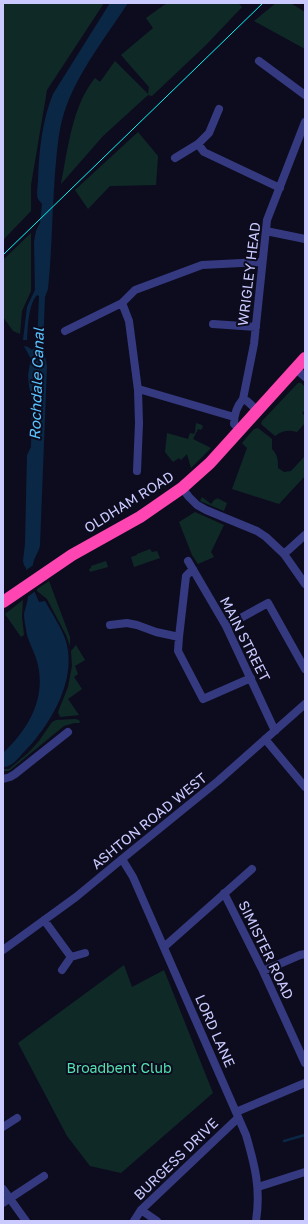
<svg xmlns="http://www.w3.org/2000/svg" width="308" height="1224" viewBox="0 0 308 1224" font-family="'Golos Text',sans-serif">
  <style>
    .green { fill: #0f2a26 }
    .water { fill: #0a2845 }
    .pier { fill: #0d0c1f }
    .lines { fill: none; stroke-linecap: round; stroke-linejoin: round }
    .stream { stroke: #0a2845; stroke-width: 2.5 }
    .minor { stroke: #353a80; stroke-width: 8 }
    .highway { stroke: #ff45b2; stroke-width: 12 }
    .tram { stroke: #00f5f3; stroke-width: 1 }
    .labels { text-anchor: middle; stroke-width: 4; stroke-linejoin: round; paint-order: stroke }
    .street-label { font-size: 14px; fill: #cacaff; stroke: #0d0c1f }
    .park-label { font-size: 14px; fill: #53e2af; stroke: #0d0c1f }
    .water-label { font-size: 15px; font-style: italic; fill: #58c4ff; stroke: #0d0c1f }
  </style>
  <rect width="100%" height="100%" fill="#0d0c1f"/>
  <path class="green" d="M3 3H104L47 90 31 185V211L3 240Z
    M169 3H238L242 7 206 45 152 96 148 95 103 136 61 184C68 149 72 106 95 78L100 82 115 61 148 94 149 87 121 55 153 28 146 18 164 5Z
    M276 3H293L292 4 305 12V49L254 21Z
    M138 132 158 156 156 185 110 186 88 209 75 190Z
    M31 233V291L22 311 20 334 13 331 3 317V260Z
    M298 383H301L305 387V410L302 413 305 416V423L297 432C288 430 283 430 275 436L261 424 262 421Z
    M196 423 202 425 203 427 201 430 198 429 193 439 211 448 191 468 187 454 181 460 179 458 173 462 165 452 167 433 188 439 190 433 194 434 195 432Z
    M258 428 272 439V449C278 455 278 461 278 468L284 472 291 471 305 456V476L279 504 232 489 247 448 242 443 254 429Z
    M202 497 211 504 215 499 216 500 217 498 227 503 224 511 200 501Z
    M195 512 224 525 211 552 214 557 198 564 192 555 179 522Z
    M150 549 152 552 157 551 160 558 134 567 131 557 137 555V554Z
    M106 561 108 567 90 572 89 569 91 568V566Z
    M49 581 70 637V646L66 635 47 599 37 591V589Z
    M23 600 22 617 24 635 21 637 5 614Z
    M76 645 85 660 75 666 78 674 74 677 82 689 68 699 79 715 60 717 58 712 68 687 72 666 71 651Z
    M75 719 79 720 80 722 79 723H74L64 726 9 771H3V769H9L28 753 39 741 52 722 56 720Z
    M124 965 132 987 164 970 213 1093 121 1173 90 1166 67 1136 18 1043Z"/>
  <path class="water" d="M110 3H128C107 35 79 71 66 107 58 129 57 151 55 173 52 212 52 251 48 289L45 297 43 347 47 366 40 545C39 552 34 557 33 564L35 593 39 602 45 601C53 616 66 633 68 651 73 688 47 729 22 754 17 760 11 767 3 767V753C29 729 47 697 37 661 34 650 27 640 26 629 25 624 24 618 24 614 25 608 28 602 28 596 29 587 27 577 26 568L24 565 23 561 25 544 27 455 31 447 32 399 29 386 28 375 31 359 24 346 28 347 32 350 37 345 39 296 37 295C28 305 28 327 27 340H23L27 307 35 290 34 242 36 231 40 223 42 204C41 202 39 201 38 199 36 194 38 185 38 180 39 151 42 121 53 94Z"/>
  <path class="pier" d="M36 563 37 590 26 598 25 571Z"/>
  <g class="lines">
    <path class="stream" d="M284 1141 305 1135"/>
    <path class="minor" d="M259 61 305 95
      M198 144 204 152 280 188
      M175 158 198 144 209 133 219 109
      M266 231 305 239
      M122 303 129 321 138 390 139 423 137 471
      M213 324 256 327
      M65 331 122 303 135 290 202 265 262 262
      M295 368 305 377
      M138 390H142L234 417
      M243 399 247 401 257 410
      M240 430 234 424C234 415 237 406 243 399L254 344 267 220 305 122
      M182 488 189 497 197 505 206 510 257 531 266 537 284 554 305 584
      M284 554 305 535
      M188 561 226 626 275 731
      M193 569 186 576 179 637 178 651 203 699 251 678
      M110 625 127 623 137 625 156 632 179 637
      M226 626 268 603 305 669
      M265 739 305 787
      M3 779 10 777 15 774 68 732
      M122 859 133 877 246 1135C255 1166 261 1189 256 1221
      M224 893 263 971 305 1063
      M44 920 71 957 62 970
      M164 947 252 869
      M3 950 76 897 122 859 218 781 305 704
      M71 957 85 953
      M263 971 300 955 305 954
      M236 1112 305 1083
      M3 1127 17 1118
      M258 1187 305 1172
      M3 1189 26 1221
      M3 1203 44 1176
      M141 1210 157 1221
      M134 1221 141 1210 238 1118"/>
    <path class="highway" d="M3 602 72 555 140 517 182 488 210 463 305 358"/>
    <path class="tram" d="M3 255 263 3"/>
  </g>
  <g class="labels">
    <g class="street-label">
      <text transform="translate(249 274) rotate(-83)" y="5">WRIGLEY HEAD</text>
      <text transform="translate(129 502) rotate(-32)" y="5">OLDHAM ROAD</text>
      <text transform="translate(245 639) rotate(63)" y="5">MAIN STREET</text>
      <text transform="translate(149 821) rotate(-39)" y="5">ASHTON ROAD WEST</text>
      <text transform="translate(266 950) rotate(64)" y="5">SIMISTER ROAD</text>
      <text transform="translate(215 1031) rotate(66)" y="5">LORD LANE</text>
      <text transform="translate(176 1159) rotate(-44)" y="5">BURGESS DRIVE</text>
    </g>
    <g class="park-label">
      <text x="119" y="1073">Broadbent Club</text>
    </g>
    <g class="water-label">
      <text transform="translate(37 384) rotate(-88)" y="5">Rochdale Canal</text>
    </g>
  </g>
  <rect width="308" height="1224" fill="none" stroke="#cacaff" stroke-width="8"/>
</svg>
